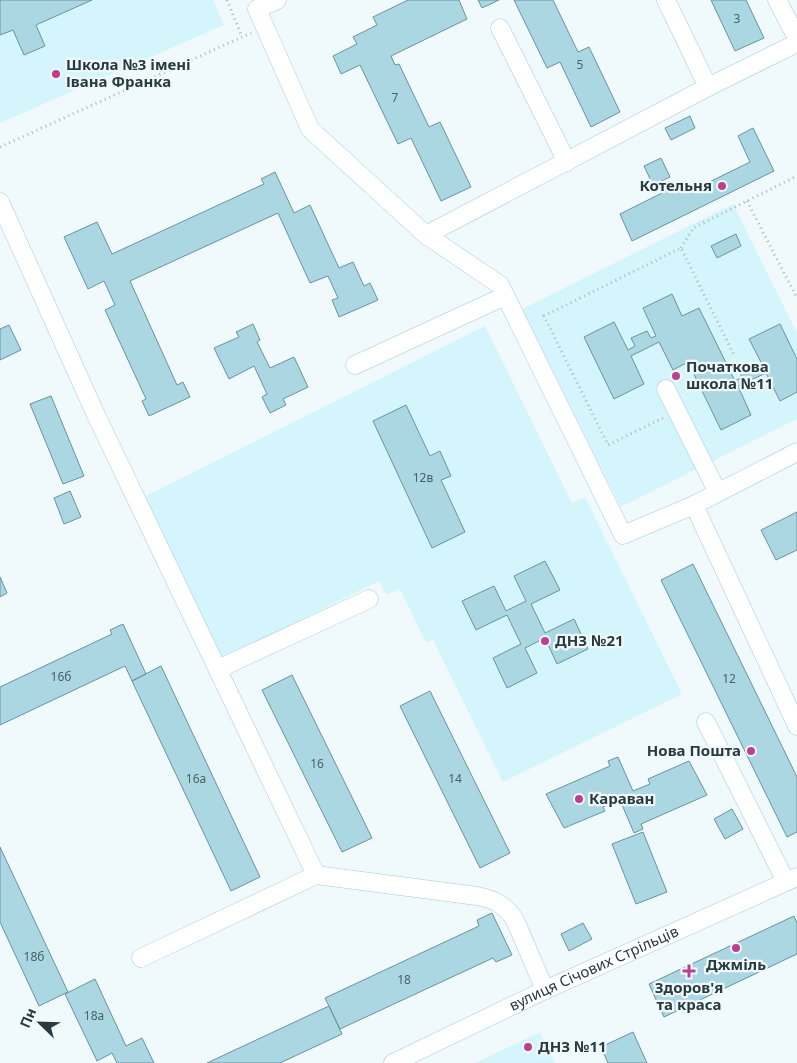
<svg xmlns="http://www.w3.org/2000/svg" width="797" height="1063" viewBox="0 0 797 1063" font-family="'Noto Sans',sans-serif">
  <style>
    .built { fill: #d5f5fd }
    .building { fill: #abd7e2; stroke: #69939e }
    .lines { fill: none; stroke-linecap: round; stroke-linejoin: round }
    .minor-casing { stroke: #a1cdd9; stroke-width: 19 }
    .path { stroke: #abb8bb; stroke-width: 3; stroke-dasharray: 1 4; stroke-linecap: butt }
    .minor { stroke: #fff; stroke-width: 18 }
    .poi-dot { fill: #bb4090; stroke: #f0f9fb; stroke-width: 2 }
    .labels { text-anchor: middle; stroke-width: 4.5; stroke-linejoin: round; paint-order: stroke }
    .number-label { font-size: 12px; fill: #4a6268 }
    .poi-label { font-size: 15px; font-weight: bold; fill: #293b40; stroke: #f0f9fb; text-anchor: start }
    .street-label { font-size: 15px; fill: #293b40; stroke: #f0f9fb }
  </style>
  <rect width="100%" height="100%" fill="#f0f9fb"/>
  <path class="built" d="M0 0H213L224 25 0 123Z
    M733 204 797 333V419L621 507 522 309Z
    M485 326 572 503 585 497 682 694 503 782 433 640 426 643 400 589 386 595 379 581 221 659 142 498Z
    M540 1032 555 1063H475Z"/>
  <path class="building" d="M0 0H92L36 25 45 46 24 55 13 30 0 35Z
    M408 0H459L467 19 391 56 395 65 399 64 429 127 440 122 471 187 441 201 411 138 398 144 360 65 341 74 333 56 357 44 353 37 377 25 373 17Z
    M478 0H499L482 8Z
    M514 0H553L578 52 589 47 620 112 591 127 560 62 547 68Z
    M711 0H746L764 38 735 51Z
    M690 116 695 128 671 140 665 128Z
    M753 128 774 171 632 241 620 214 686 181 691 191 750 162 738 136Z
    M661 158 670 177 653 185 644 166Z
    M275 172 294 213 310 205 339 268 353 262 364 286 370 283 378 300 339 317 332 300 338 298 328 276 310 283 278 213 130 281 177 385 183 382 190 397 149 416 142 401 146 399 105 310 115 305 104 281 88 289 64 237 97 222 112 254 264 184 261 179Z
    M736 234 741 246 717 258 711 246Z
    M672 294 682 316 699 308 735 381 742 377 738 369 754 362 757 369 763 366 749 339 780 324 797 359V392L780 401 766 373 738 386 751 415 721 430 688 362 673 370 659 342 631 356 644 384 614 399 584 337 614 322 628 350 635 346 631 338 647 331 651 338 656 336 643 308Z
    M253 324 260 340 257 342 270 368 294 357 308 387 283 399 286 405 270 413 262 397 267 394 254 366 229 379 214 348 239 337 236 332Z
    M9 325 21 350 0 360V329Z
    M51 396 84 476 63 484 30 404Z
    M406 405 430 456 440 451 451 476 441 480 465 532 432 548 373 421Z
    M70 491 81 517 64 524 54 498Z
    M797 512V550L776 560 761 530Z
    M545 561 560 590 531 604 545 633 574 619 588 649 557 664 545 638 525 648 537 673 507 688 493 658 521 644 507 615 476 630 462 601 494 586 506 611 526 601 514 576Z
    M693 564 797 777V832L787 837 661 580Z
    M0 577 7 593 0 597Z
    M123 624 146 674 132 681 125 666 0 725V687L112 634 110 630Z
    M161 666 260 877 231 891 132 681Z
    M292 675 372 838 342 852 262 690Z
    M430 691 510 853 480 868 400 706Z
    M618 757 633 791 650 784 648 779 689 761 707 795 641 824 643 829 634 833 620 800 603 807 605 811 564 828 546 794 610 766 608 761Z
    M732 809 743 829 725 839 714 819Z
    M643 832 667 892 636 904 612 844Z
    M0 847 68 992 39 1006 0 922Z
    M492 913 512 955 496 962 493 958 340 1029 325 998 479 926 477 920Z
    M794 916 797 923V954L664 1017 649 984Z
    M583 923 592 939 569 951 561 934Z
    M95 979 126 1046 142 1038 154 1063H117L112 1053 97 1061 65 994Z
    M329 1006 342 1034 280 1063H207Z
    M633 1032 647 1063H608L601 1047Z"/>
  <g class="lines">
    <g class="minor-casing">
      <g id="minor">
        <path d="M277 0 257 9 310 129 426 235 708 87 797 43"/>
        <path d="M666 0 708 87"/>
        <path d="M777 0 797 38"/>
        <path d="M500 28 567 162"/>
        <path d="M0 202 96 415 316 875"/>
        <path d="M426 235 500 285 623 535 694 505"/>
        <path d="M355 365 505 296"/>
        <path d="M666 389 718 493"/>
        <path d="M797 452 694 505 797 726"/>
        <path d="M218 669 369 599"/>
        <path d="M706 722 786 882"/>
        <path d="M141 958 316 875 477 896C494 899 505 905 515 920L545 990"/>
        <path id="s1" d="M393 1063 545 990 797 877"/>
      </g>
    </g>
    <path class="path" d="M227 0 242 37
      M0 147 251 33
      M747 201 797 298
      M681 248 693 228 797 176
      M663 418 608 445 544 316 681 248 735 357"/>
    <use href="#minor" class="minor"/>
  </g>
  <g class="poi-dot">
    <circle cx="56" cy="74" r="5"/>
    <circle cx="722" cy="186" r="5"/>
    <circle cx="676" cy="376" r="5"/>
    <circle cx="545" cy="641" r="5"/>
    <circle cx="751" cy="751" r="5"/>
    <circle cx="579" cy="799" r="5"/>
    <circle cx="736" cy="948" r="5"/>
    <path d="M686.5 963.5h5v5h5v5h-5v5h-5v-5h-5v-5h5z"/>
    <circle cx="528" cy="1047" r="5"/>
  </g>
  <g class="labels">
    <g class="number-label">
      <text x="737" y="23">3</text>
      <text x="580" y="69">5</text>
      <text x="395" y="102">7</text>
      <text x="423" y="482">12в</text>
      <text x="61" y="681">16б</text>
      <text x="729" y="683">12</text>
      <text x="317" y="768">16</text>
      <text x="196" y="783">16а</text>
      <text x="455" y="783">14</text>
      <text x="34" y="961">18б</text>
      <text x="404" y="984">18</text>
      <text x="94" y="1020">18а</text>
    </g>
    <g class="poi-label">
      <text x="66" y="70">Школа №3 імені<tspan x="66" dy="17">Івана Франка</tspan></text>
      <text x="712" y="191" text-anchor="end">Котельня</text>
      <text x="686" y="372">Початкова<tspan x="686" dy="17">школа №11</tspan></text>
      <text x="555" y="646">ДНЗ №21</text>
      <text x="741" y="756" text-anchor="end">Нова Пошта</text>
      <text x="589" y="804">Караван</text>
      <text x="736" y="970" text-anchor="middle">Джміль</text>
      <text x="689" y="993" text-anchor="middle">Здоров'я<tspan x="689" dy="17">та краса</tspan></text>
      <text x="538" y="1052">ДНЗ №11</text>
    </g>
    <g class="street-label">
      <text dy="5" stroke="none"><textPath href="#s1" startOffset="222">вулиця Січових Стрільців</textPath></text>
    </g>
  </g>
  <g transform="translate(40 1023) rotate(293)" stroke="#f0f9fb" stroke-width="4" paint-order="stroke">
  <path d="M0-4L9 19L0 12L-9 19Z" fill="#293b40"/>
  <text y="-8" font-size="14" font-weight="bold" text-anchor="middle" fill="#293b40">Пн</text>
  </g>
</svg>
